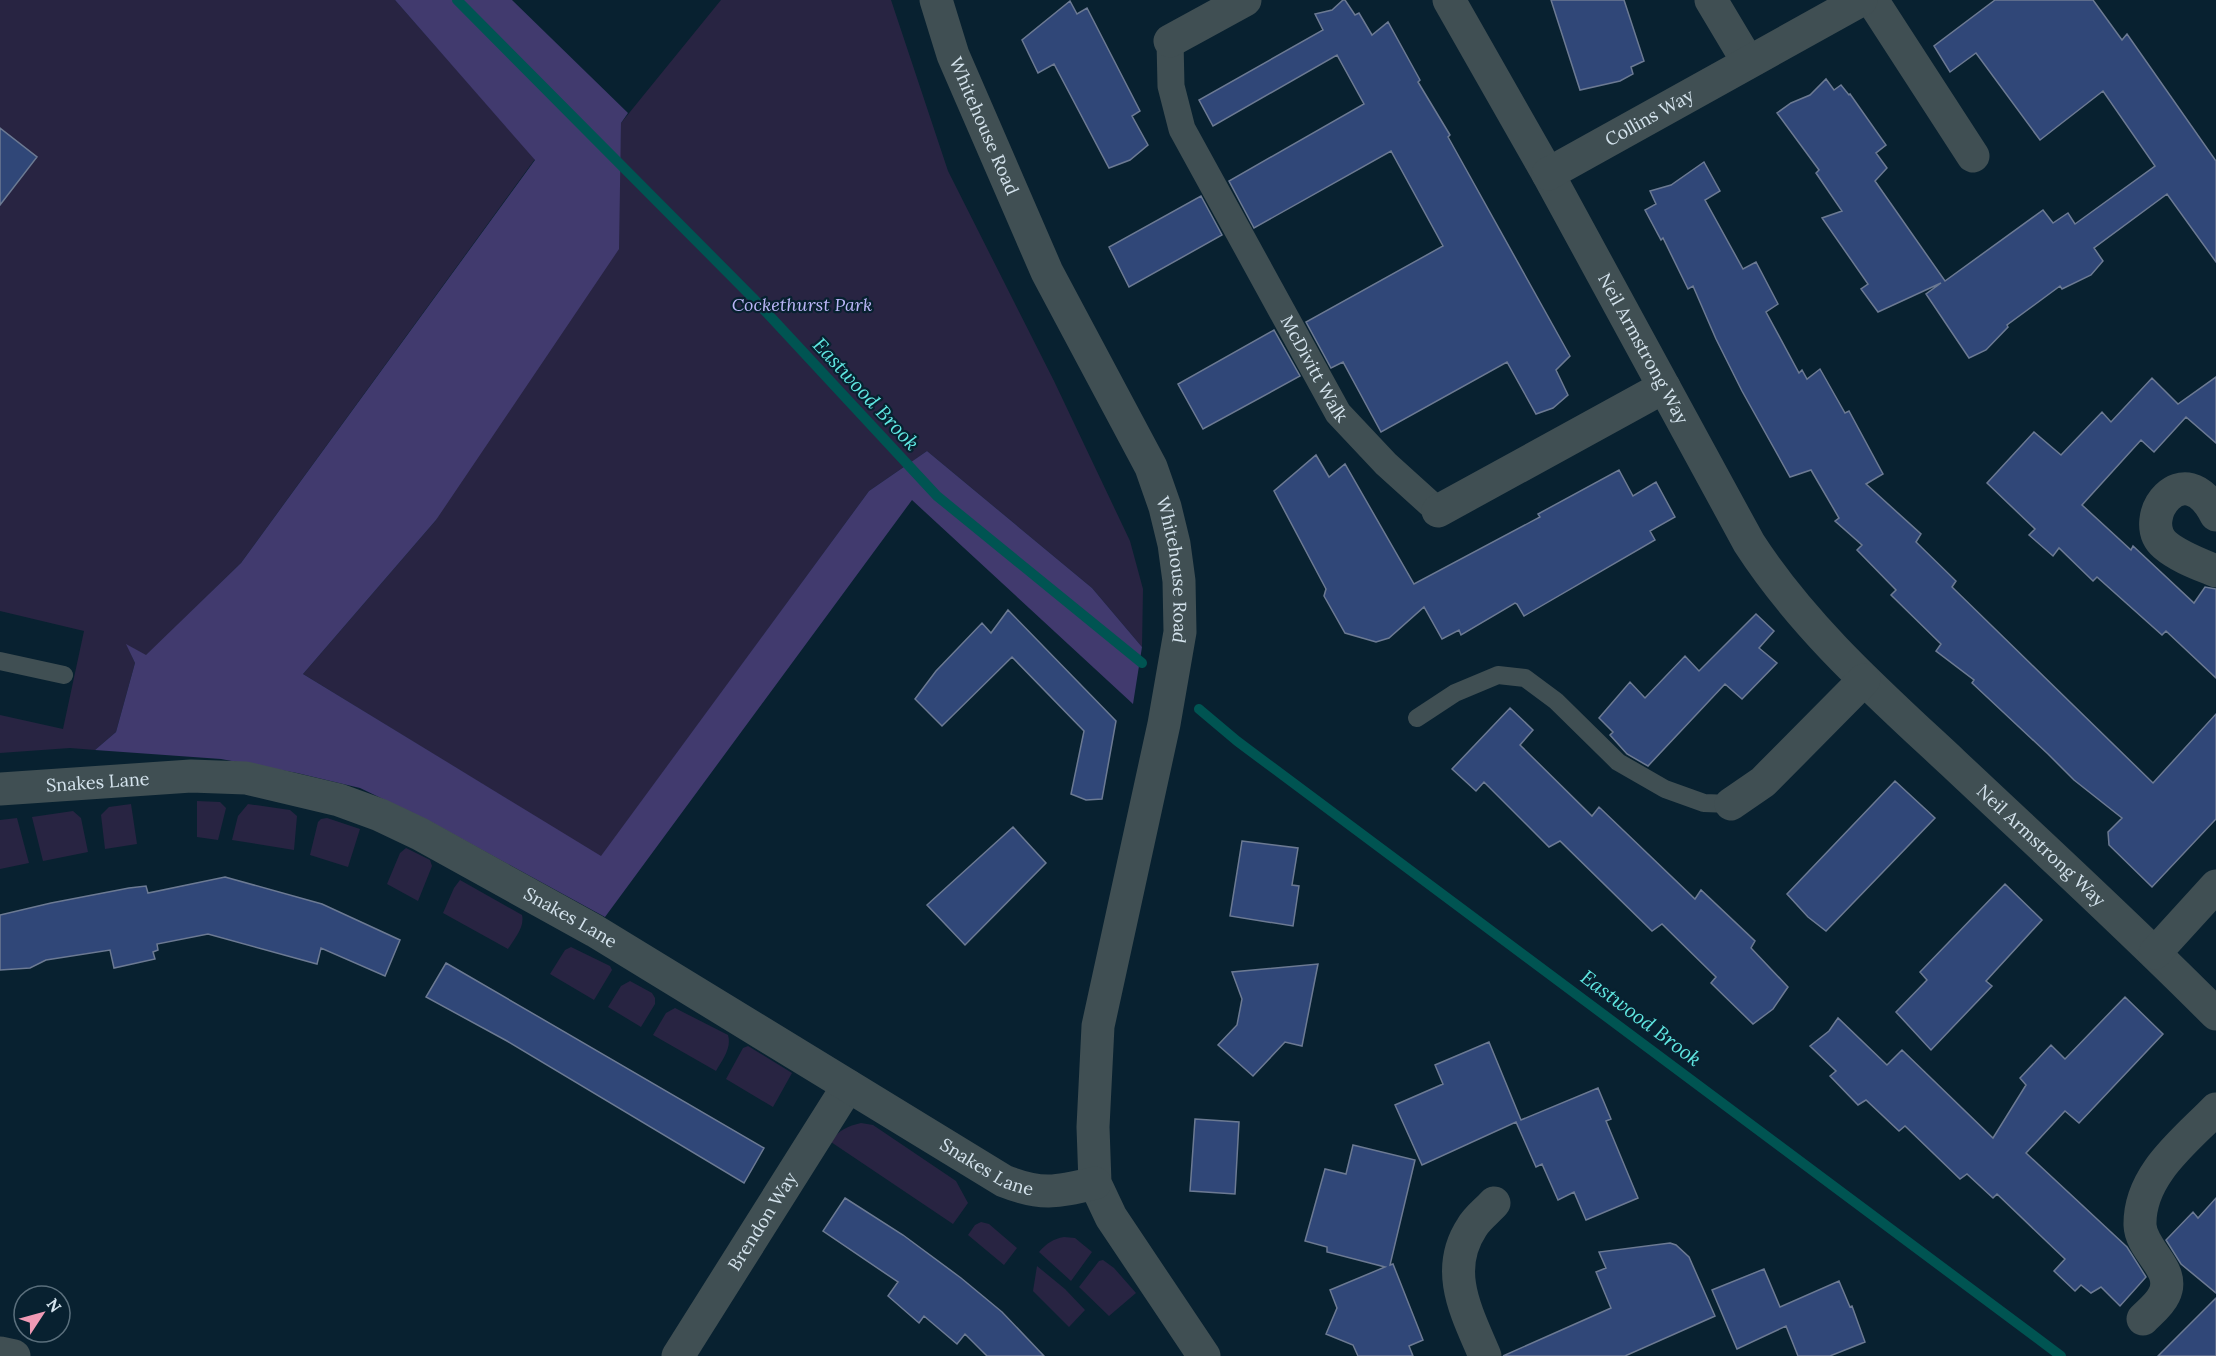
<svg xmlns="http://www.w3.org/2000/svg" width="2216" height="1356" viewBox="0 0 2216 1356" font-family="Lora,serif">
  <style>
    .green { fill: #282442 }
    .forest { fill: #413a6e }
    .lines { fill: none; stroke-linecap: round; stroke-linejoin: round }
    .stream { stroke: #005452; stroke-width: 10 }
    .building { fill: #304778; stroke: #6c7a93; stroke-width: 1.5 }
    .service { stroke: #404f53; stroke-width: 18 }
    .pedestrian { stroke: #404f53; stroke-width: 27 }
    .minor { stroke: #404f53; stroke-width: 33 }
    .tertiary { stroke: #404f53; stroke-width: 33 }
    .labels { text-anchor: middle; stroke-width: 4.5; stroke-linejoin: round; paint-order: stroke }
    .street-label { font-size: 18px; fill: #d4e3ed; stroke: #082130 }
    .park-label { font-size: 18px; font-style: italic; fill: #bbb6f8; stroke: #082130 }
    .water-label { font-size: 20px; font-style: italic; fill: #5fe6e1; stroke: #082130 }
  </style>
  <rect width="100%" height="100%" fill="#082130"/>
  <path class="green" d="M0 0H395L535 159 241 563 146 656 127 645 135 663 116 732 95 750 70 748 0 753V715L63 729 84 631 0 611Z
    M721 0H891L948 171 1054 381 1130 541 1143 589 1142 647 1092 588 927 451 869 491 601 857 303 674 436 520 620 147 621 123Z
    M197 801 220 802 226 808 218 840 197 837Z
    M131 804 137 844 105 849 101 815 109 807Z
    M248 804 290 810 297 816 294 850 232 840 238 816Z
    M73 811 81 818 88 852 43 861 32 817Z
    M17 818 29 863 0 869V820Z
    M327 818 360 829 348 867 310 855 318 822 321 819Z
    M406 848 430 860 432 866 418 901 387 884 400 853Z
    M460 880 522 915C525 927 514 939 508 949L443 913 454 888Z
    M571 947 610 966 612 970 594 1000 550 974 565 950Z
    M630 981 652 993 655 998V1004L641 1027 608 1007 621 986Z
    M675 1008 728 1035C732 1048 722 1060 716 1071L653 1035 666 1013Z
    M748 1046 792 1073 773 1107 726 1079 743 1048Z
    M861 1123 873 1125 956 1181 968 1203 953 1224 831 1142C838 1130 848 1126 861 1123Z
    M981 1222 989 1224 1017 1248 1004 1265 968 1235 975 1225Z
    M1064 1237 1075 1238 1092 1252 1071 1281 1039 1252C1047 1243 1053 1239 1064 1237Z
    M1103 1260 1114 1268 1136 1293 1109 1316 1079 1287 1099 1261Z
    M1037 1266 1065 1289 1085 1310 1069 1327 1033 1291Z"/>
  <path class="forest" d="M395 0H512L628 113 621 123 619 249 436 520 303 674 601 856 869 491 927 451 1092 588 1142 647 1133 704 912 500 605 917 431 822 360 788 297 773 221 759 95 750 116 732 135 663 126 644 146 655 241 563 535 160Z"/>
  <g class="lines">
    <path class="stream" d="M457 0 753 298 937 496 1142 663
      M1199 709 1237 741 2061 1356"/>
  </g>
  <path class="building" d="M1343 0H1345L1355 15 1359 13 1372 35 1388 22 1420 80 1418 82 1450 135 1448 137 1570 356 1556 370 1568 395 1553 408 1536 414 1507 362 1381 432 1343 362 1331 368 1306 322 1443 246 1391 151 1254 228 1229 181 1364 104 1337 55 1213 126 1199 100 1323 30 1315 14 1332 10Z
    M1551 0H1624L1644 61 1631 67 1633 74 1620 81 1580 90Z
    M1995 0H2093L2122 40 2127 34 2216 161V262L2167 194 2094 248 2103 261 2091 275 2062 289 2060 286 2007 325 2008 327 1986 350 1969 358 1926 294 1941 283 1878 312 1861 289 1868 284 1822 218 1842 211 1816 173 1819 170 1777 113 1791 103 1810 95 1826 79 1834 90 1841 85 1849 95 1850 94 1886 145 1876 153 1887 168 1875 181 1945 281 2043 210 2053 223 2068 213 2075 224 2155 166 2103 91 2040 140 1976 53 1950 72 1934 46Z
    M1070 1 1077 14 1087 8 1140 111 1132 116 1148 145 1130 160 1109 168 1054 64 1038 73 1022 40Z
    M0 128 37 157 0 205Z
    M1704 162 1720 191 1705 200 1743 269 1756 262 1778 304 1766 312 1799 373 1802 370 1807 379 1820 369 1845 413 1849 411 1883 474 1866 484 1921 534 1916 542 1956 581 1952 587 2153 783 2216 714V819L2152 887 2109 845 2108 832 2122 818 2074 780 2048 754 1972 683 1974 680 1936 651 1941 644 1891 595 1896 590 1857 550 1862 545 1835 521 1839 518 1811 470 1790 477 1742 391 1716 339 1693 286 1688 289 1663 238 1661 240 1645 210 1656 204 1650 191 1671 185Z
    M1201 196 1222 235 1129 287 1109 247Z
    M1274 330 1300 376 1203 429 1178 384Z
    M2216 377V443L2186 417 2154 452 2141 440 2082 505 2131 550 2133 546 2194 603 2205 587 2216 589V678L2166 631 2162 635 2097 577 2093 581 2059 548 2053 556 2029 535 2035 529 1987 483 2034 432 2061 455 2102 412 2111 422 2152 378 2178 404Z
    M1316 455 1329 477 1345 464 1414 584 1540 517 1538 514 1619 470 1633 496 1656 482 1675 517 1650 531 1655 540 1524 616 1517 604 1515 603 1461 635 1459 630 1442 639 1424 607 1389 638 1376 642 1345 633 1324 596 1326 589 1274 491Z
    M1008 610 1116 721 1102 799 1086 800 1071 794 1084 731 1012 657 942 726 915 699 936 671 982 623 991 633Z
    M1756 614 1774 631 1759 648 1777 663 1742 699 1725 684 1648 766 1627 754 1610 735 1613 732 1599 718 1630 682 1645 698 1685 656 1699 671Z
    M1510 708 1533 730 1520 745 1592 816 1599 807 1695 899 1701 890 1755 941 1751 948 1788 987 1773 1009 1753 1024 1711 983 1716 977 1662 924 1652 931 1560 841 1549 847 1484 782 1476 791 1452 769Z
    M1895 781 1935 818 1826 931 1808 917 1787 894Z
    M1013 827 1046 863 965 945 927 905Z
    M1242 841 1298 848 1292 885 1299 886 1293 926 1230 916Z
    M225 877 322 904 400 940 385 976 321 948 317 964 208 934 157 944 158 950 153 952 155 959 114 968 110 950 46 960 30 968 0 970V915L51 903 129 888 146 886 148 893Z
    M2005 884 2042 920 1986 981 1992 986 1931 1050 1896 1012 1927 980 1920 972Z
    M446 963 764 1148 744 1183 507 1041 426 997Z
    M1318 964 1302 1046 1285 1042 1253 1076 1218 1045 1237 1025 1242 999 1232 972Z
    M2125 997 2163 1034 2079 1123 2065 1111 2026 1153 2127 1247 2146 1277 2120 1306 2101 1287 2091 1293 2081 1285 2075 1291 2054 1271 2065 1259 1997 1194 1993 1198 1967 1174 1960 1179 1905 1126 1899 1131 1866 1100 1858 1105 1830 1076 1836 1071 1810 1046 1829 1031 1838 1018 1887 1065 1902 1050 1993 1138 2026 1085 2020 1078 2051 1045 2065 1059Z
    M1489 1042 1521 1120 1598 1088 1611 1119 1606 1121 1638 1198 1586 1220 1574 1192 1558 1200 1542 1164 1536 1167 1516 1122 1422 1165 1395 1105 1443 1084 1435 1065Z
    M1195 1119 1239 1122 1235 1194 1190 1191Z
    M1353 1145 1415 1160 1390 1265 1393 1264 1423 1340 1409 1346 1413 1356H1358L1353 1345 1326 1334 1337 1308 1330 1290 1385 1267 1327 1252V1247L1305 1241 1325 1169 1346 1174Z
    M845 1198 903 1235 961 1278 1002 1312 1044 1356H987L965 1334 957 1344 924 1316 919 1323 888 1296 898 1282 823 1231Z
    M2216 1198V1293L2181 1264 2166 1240 2193 1212 2198 1218Z
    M1670 1243 1676 1245 1689 1257 1715 1316 1625 1356H1503L1611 1308 1596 1272 1606 1268 1599 1252Z
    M1764 1269 1780 1307 1839 1281 1850 1307 1852 1306 1865 1342 1830 1356H1798L1786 1326 1737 1349 1712 1290Z
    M2216 1298V1356H2158Z"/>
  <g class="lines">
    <path class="service" d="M0 661 64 675
      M1417 718 1455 693 1498 675 1525 678 1556 701 1618 762 1665 789 1704 803 1731 804"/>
    <path class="pedestrian" id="s1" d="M1170 41 1171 86 1182 129 1338 413 1386 464 1438 511"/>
    <g class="minor">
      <path id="s2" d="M1449 0 1548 174 1749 543C1804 628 1879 694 1953 763 2041 846 2131 928 2216 1014"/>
      <path d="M1711 0 1748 62"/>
      <path d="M1872 0 1973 156"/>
      <path d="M1170 41 1245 0"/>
      <path id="s3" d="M1548 174 1861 0"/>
      <path d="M1438 511 1664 387"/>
      <path d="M2216 515C2184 452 2135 519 2165 545 2179 557 2199 564 2216 571"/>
      <path d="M1731 804 1763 782 1864 680"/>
      <path d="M2155 953 2216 886"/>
      <path d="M2143 1319C2150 1312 2160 1304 2164 1295 2177 1269 2141 1251 2140 1225 2139 1175 2185 1141 2216 1109"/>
      <path d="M0 1353 14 1356"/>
      <path id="s4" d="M678 1356 848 1086"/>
      <path d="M1485 1356C1467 1313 1443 1271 1472 1227 1477 1218 1487 1211 1494 1203"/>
    </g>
    <g class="tertiary">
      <path id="s5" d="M936 0 953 55 1047 272 1151 467 1165 507 1174 544 1179 581 1180 632 1164 724 1098 1026 1093 1127 1095 1183 1111 1217 1204 1356"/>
      <path id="s6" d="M0 789 191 776 246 778 339 800 380 815 420 834 595 931 1004 1181C1042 1196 1057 1192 1095 1183"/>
    </g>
  </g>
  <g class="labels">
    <g class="street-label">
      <text dy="6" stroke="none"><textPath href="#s3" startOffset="116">Collins Way</textPath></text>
      <text dy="6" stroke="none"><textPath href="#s5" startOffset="135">Whitehouse Road</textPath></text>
      <text dy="6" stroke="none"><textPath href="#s2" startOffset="399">Neil Armstrong Way</textPath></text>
      <text dy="6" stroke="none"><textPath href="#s1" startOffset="363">McDivitt Walk</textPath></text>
      <text dy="6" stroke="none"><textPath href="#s5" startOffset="621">Whitehouse Road</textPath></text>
      <text dy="6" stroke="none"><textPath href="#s6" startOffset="98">Snakes Lane</textPath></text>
      <text dy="6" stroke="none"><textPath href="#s2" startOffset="1042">Neil Armstrong Way</textPath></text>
      <text dy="6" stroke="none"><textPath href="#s6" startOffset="602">Snakes Lane</textPath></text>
      <text dy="6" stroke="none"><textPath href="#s6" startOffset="1088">Snakes Lane</textPath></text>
      <text dy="6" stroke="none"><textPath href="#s4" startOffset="159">Brendon Way</textPath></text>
    </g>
    <g class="park-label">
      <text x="802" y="311">Cockethurst Park</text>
    </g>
    <g class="water-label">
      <text transform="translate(866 394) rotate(47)" y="7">Eastwood Brook</text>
      <text transform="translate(1641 1018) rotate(37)" y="7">Eastwood Brook</text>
    </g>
  </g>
  <g transform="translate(42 1314) rotate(54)"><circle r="28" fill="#082130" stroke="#5a6f7c" stroke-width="1.5"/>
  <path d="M0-4.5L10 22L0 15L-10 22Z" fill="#f09ab5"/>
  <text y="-9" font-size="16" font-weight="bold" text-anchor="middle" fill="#d4e3ed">N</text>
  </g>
</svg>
